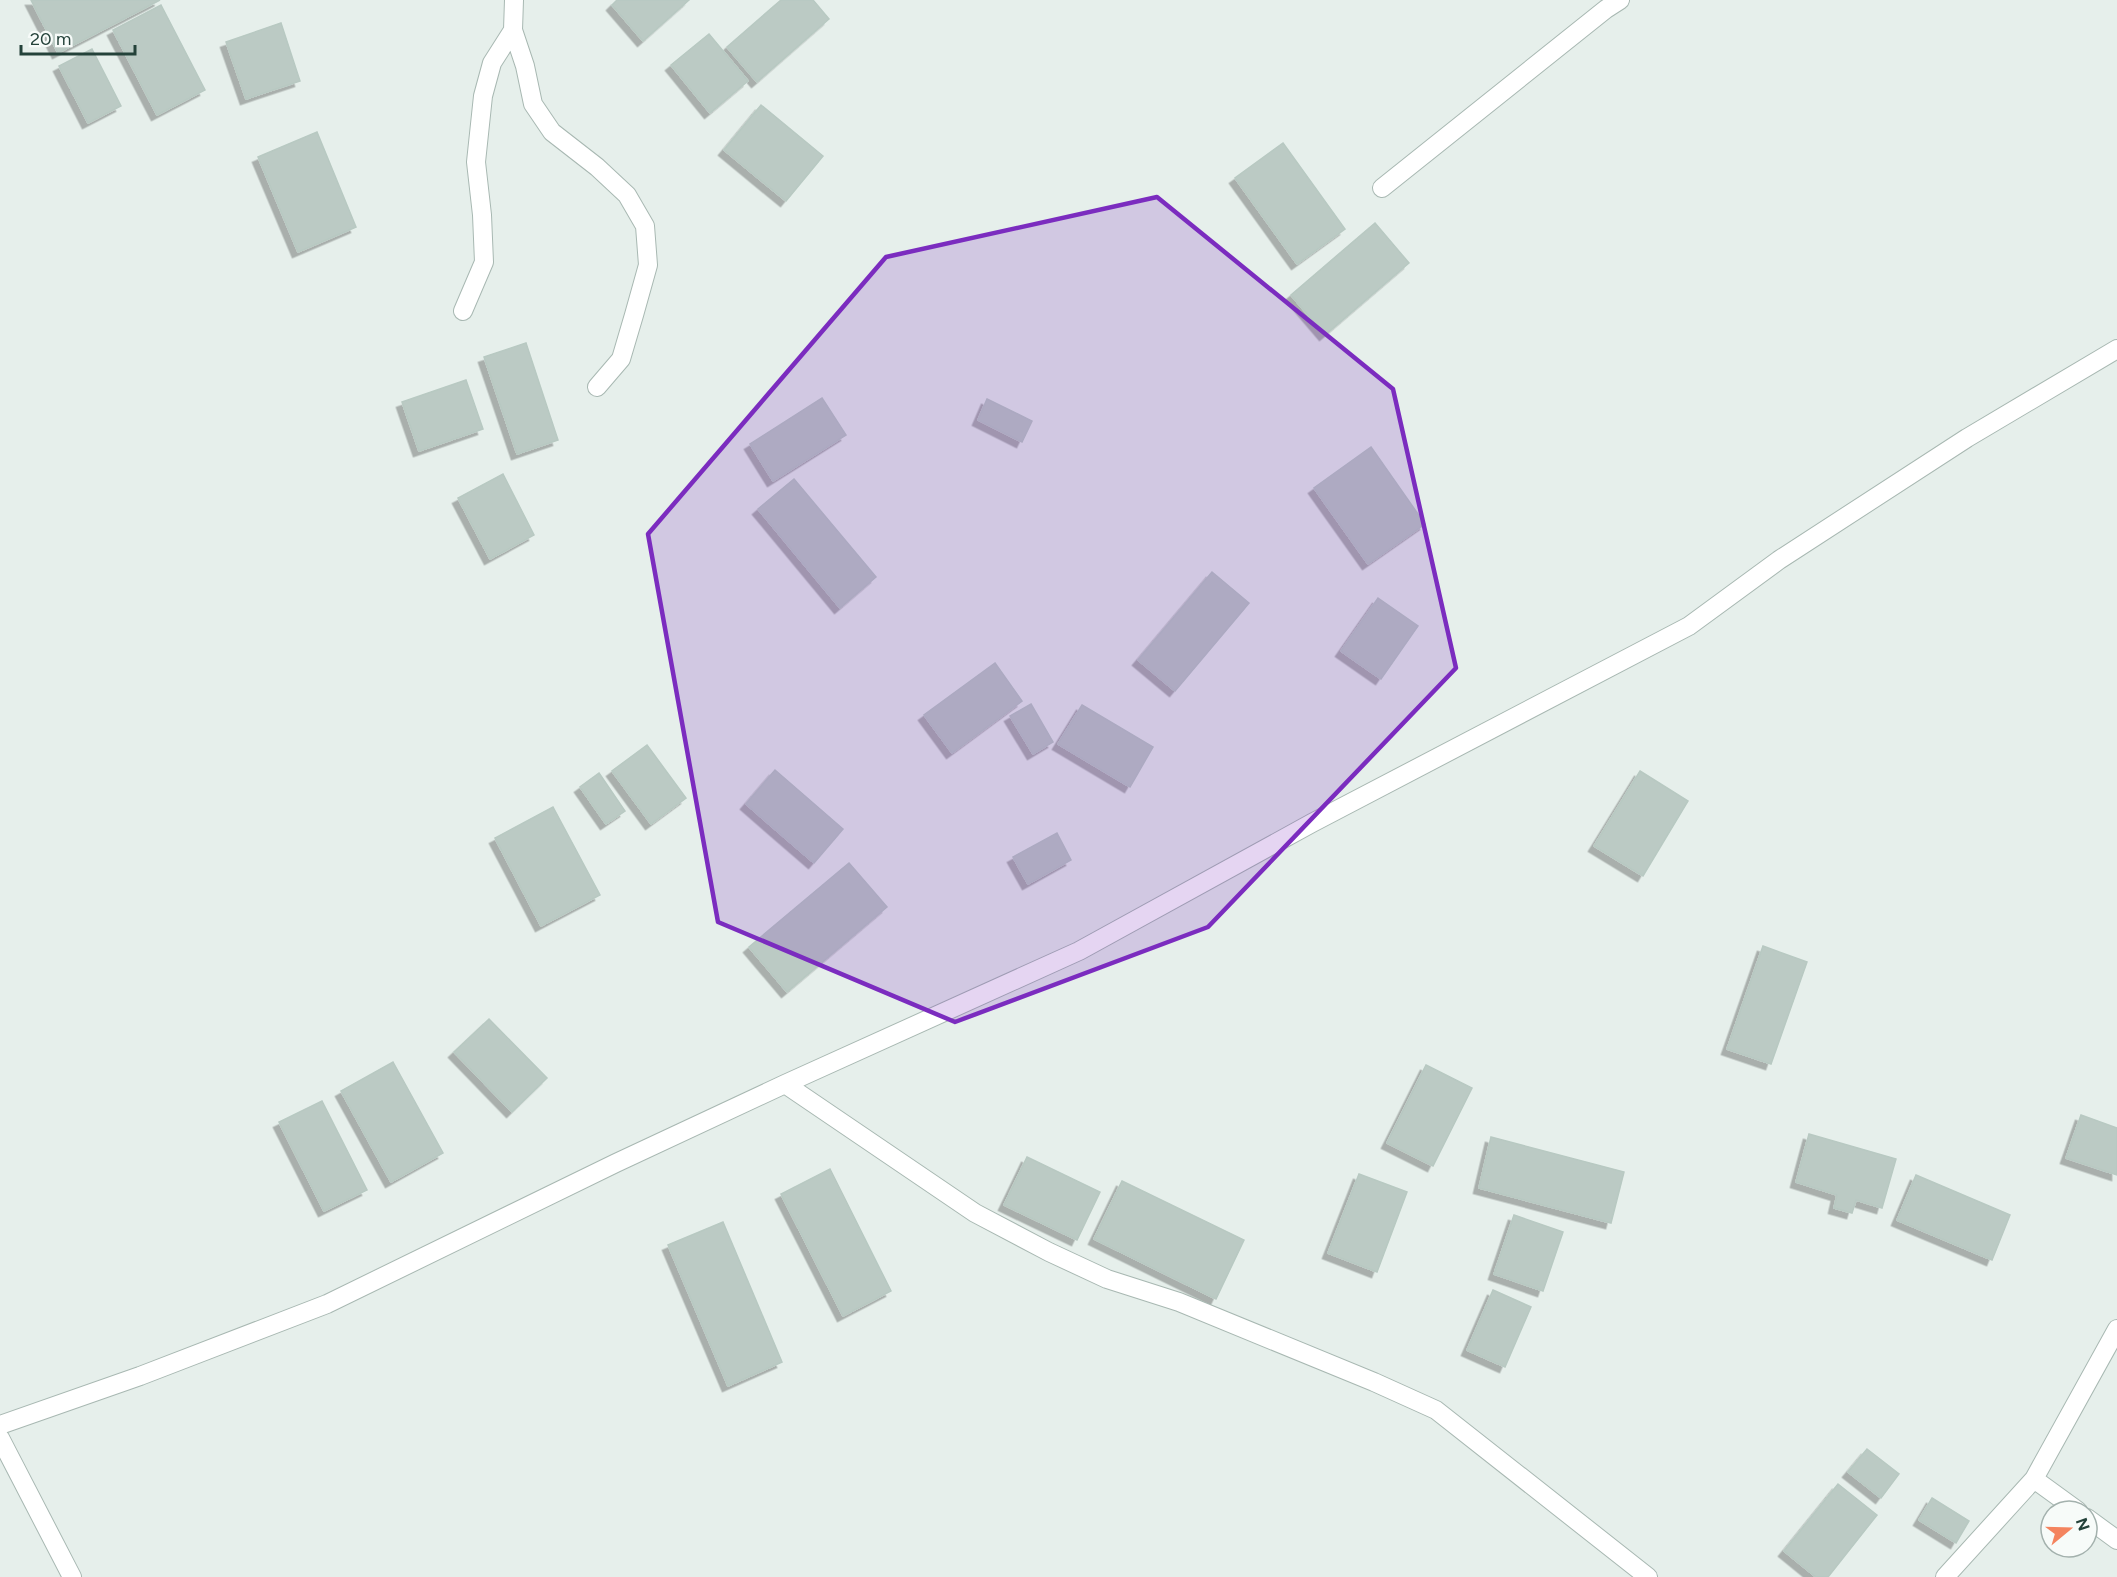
<svg xmlns="http://www.w3.org/2000/svg" width="2117" height="1577" viewBox="0 0 2117 1577" font-family="Figtree,sans-serif">
  <style>
    .building { fill: #bbcac4; stroke: #b8c9c2; stroke-width: 1.5; filter: url(#shadow) }
    .lines { fill: none; stroke-linecap: round; stroke-linejoin: round }
    .minor-casing { stroke: #a8b8b2; stroke-width: 20 }
    .minor { stroke: #fff; stroke-width: 18 }
    .marked { fill: #7b2cbf; fill-opacity: 0.2; stroke: #7b2cbf; stroke-width: 4.5; stroke-linejoin: round }
  </style>
  <defs>
    <filter id="shadow"><feDropShadow dx="-5.5" dy="5.5" stdDeviation="0" flood-color="#0004"/></filter>
  </defs>
  <rect width="100%" height="100%" fill="#e6efeb"/>
  <path class="building" d="M31 0H160L58 53Z
    M617 0H689L643 41 612 5Z
    M781 0H813L829 19 757 82 727 47Z
    M161 5 205 90 157 115 113 30Z
    M281 23 300 81 246 99 226 42Z
    M709 34 748 81 710 113 671 65Z
    M92 49 121 106 88 123 59 66Z
    M761 105 823 156 786 201 724 150Z
    M317 132 356 227 298 252 258 157Z
    M1283 143 1345 229 1297 264 1235 178Z
    M1375 223 1409 263 1325 335 1291 295Z
    M526 343 558 440 517 454 484 357Z
    M466 380 483 429 419 451 402 402Z
    M822 398 846 435 773 481 750 444Z
    M987 399 1032 421 1022 442 978 420Z
    M1371 447 1425 524 1368 564 1314 488Z
    M503 474 534 535 490 559 458 498Z
    M794 479 876 577 840 608 758 509Z
    M1212 572 1249 603 1175 691 1138 660Z
    M1378 598 1418 626 1381 679 1341 651Z
    M995 663 1022 701 952 753 924 715Z
    M1031 704 1053 742 1033 754 1010 716Z
    M1082 705 1153 747 1130 787 1058 744Z
    M647 745 686 798 651 824 612 771Z
    M775 770 843 829 814 863 746 804Z
    M1640 771 1688 801 1643 876 1594 846Z
    M599 773 625 811 606 824 580 787Z
    M553 807 600 895 541 926 495 838Z
    M1057 833 1071 860 1028 884 1013 857Z
    M849 863 887 907 787 992 749 947Z
    M1763 946 1807 962 1771 1064 1727 1049Z
    M489 1019 547 1078 512 1112 454 1052Z
    M393 1062 443 1153 391 1182 341 1091Z
    M1426 1065 1472 1088 1433 1166 1387 1143Z
    M322 1101 367 1190 324 1211 279 1122Z
    M2081 1115 2117 1128V1175L2066 1158Z
    M1809 1134 1896 1159 1882 1208 1856 1200 1852 1213 1834 1208 1837 1195 1796 1182Z
    M1491 1137 1624 1172 1611 1223 1479 1188Z
    M1027 1157 1100 1192 1077 1240 1004 1205Z
    M830 1169 891 1291 843 1316 781 1194Z
    M1359 1174 1407 1192 1377 1272 1328 1253Z
    M1916 1175 2010 1215 1992 1260 1897 1220Z
    M1122 1181 1244 1240 1216 1299 1094 1239Z
    M1514 1215 1563 1232 1543 1291 1494 1274Z
    M723 1222 782 1362 728 1386 668 1245Z
    M1493 1290 1531 1307 1505 1367 1467 1350Z
    M1867 1449 1899 1474 1881 1498 1848 1472Z
    M1838 1484 1877 1515 1828 1577H1816L1784 1551Z
    M1932 1498 1969 1521 1956 1543 1919 1520Z"/>
  <g class="lines">
    <g class="minor-casing">
      <path id="minor" d="M514 0 513 30 525 66 533 104 552 132 597 167 627 195 645 226 648 265 634 315 621 359 597 387
        M1382 188 1606 9 1620 0
        M463 311 484 262 482 215 476 162 483 96 492 63 513 30
        M785 1084 975 1213 1049 1252 1107 1279 1179 1302 1374 1382 1436 1410 1648 1577
        M0 1425 140 1376 327 1304 616 1163 785 1084 1079 951 1312 823 1689 626 1779 560 1967 438 2117 349
        M0 1438 72 1577
        M2034 1479 2078 1511
        M2087 1518 2117 1540
        M1945 1577 2034 1479 2117 1329"/>
    </g>
    <use href="#minor" class="minor"/>
  </g>
  <path class="marked" d="M1157 197 1393 389 1456 668 1208 927 955 1022 718 922 648 534 886 257Z"/>
  <g transform="translate(2069 1529) rotate(71)"><circle r="28" fill="#f7fbf9" stroke="#a3b1ad" stroke-width="1.5"/>
  <path d="M0-4.5L10 22L0 15L-10 22Z" fill="#f4845f"/>
  <text y="-9" font-size="16" font-weight="bold" text-anchor="middle" fill="#24423a">N</text>
  </g>
  <path d="M21 45v9h114v-9" fill="none" stroke="#24423a" stroke-width="3"/>
  <text x="30" y="45" font-size="18" fill="#24423a" stroke="#f7fbf9" stroke-width="4.5" paint-order="stroke">20 m</text>
</svg>
